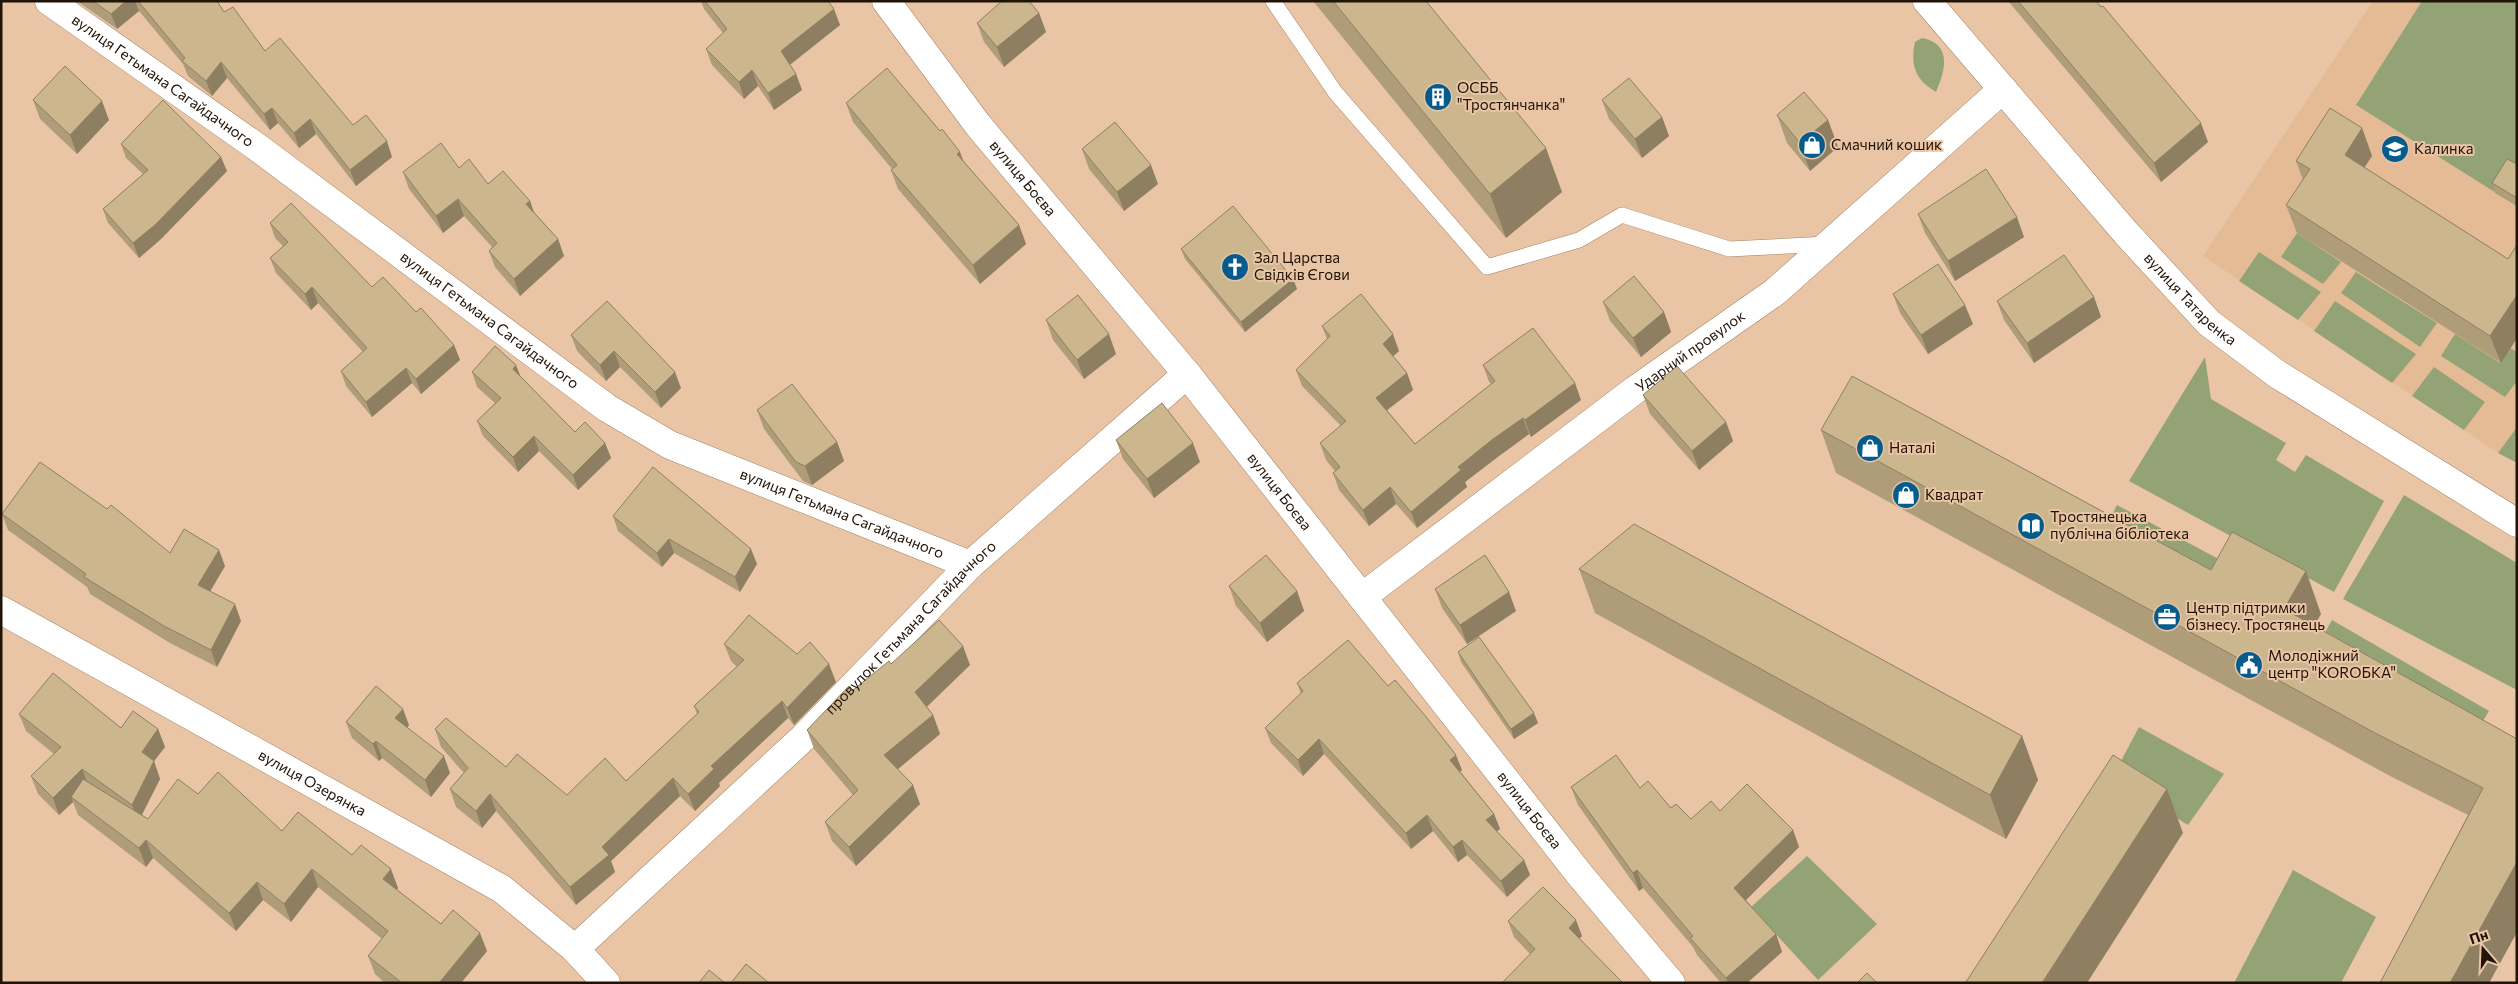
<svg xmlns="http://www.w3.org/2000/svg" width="2518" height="984" viewBox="0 0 2518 984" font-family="Commissioner,sans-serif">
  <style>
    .built { fill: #e5bb96 }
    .green { fill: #94a375 }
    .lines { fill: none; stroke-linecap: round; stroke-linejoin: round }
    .service-casing { stroke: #a58365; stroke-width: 16 }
    .minor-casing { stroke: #a58365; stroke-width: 29 }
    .secondary-casing { stroke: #a58365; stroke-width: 29 }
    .service { stroke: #fff; stroke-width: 15 }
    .minor { stroke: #fff; stroke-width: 28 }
    .secondary { stroke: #fff; stroke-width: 28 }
    .wall { fill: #af9d7a }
    .shaded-wall { fill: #8e7f63 }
    .building { fill: #cbb68e; stroke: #8e7f63 }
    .labels { text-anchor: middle; stroke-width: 4; stroke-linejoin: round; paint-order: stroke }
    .street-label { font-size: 15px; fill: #201307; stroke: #e9c5a5 }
    .poi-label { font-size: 15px; fill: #201307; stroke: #e9c5a5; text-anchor: start }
  </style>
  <rect width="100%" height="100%" fill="#e9c5a5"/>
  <path class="built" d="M2373 1H2517V427L2498 453 2203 256Z"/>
  <path class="green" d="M2422 1H2517V206L2356 105Z
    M1922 38C1953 44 1945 71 1936 92 1915 80 1910 65 1915 42Z
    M2297 233 2341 262 2323 284 2281 257Z
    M2259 252 2321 292 2298 320 2239 281Z
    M2356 272 2437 323 2420 347 2341 293Z
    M2335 301 2416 354 2392 383 2314 331Z
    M2455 334 2500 363 2510 348 2517 352V381L2505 397 2441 356Z
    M2205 357 2211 399 2286 443 2276 460 2295 472 2306 455 2384 501 2334 592 2129 481Z
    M2434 367 2485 402 2464 430 2412 396Z
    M2517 427V463L2498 453Z
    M2404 495 2517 563V690L2343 599Z
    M2117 505 2247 574 2226 613 2097 544Z
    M2332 620 2489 711 2467 746 2311 658Z
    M2139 727 2224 774 2188 825 2112 778Z
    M1807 856 1877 924 1818 980 1751 907Z
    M2293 870 2376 917 2341 983H2234Z"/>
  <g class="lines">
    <g class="service-casing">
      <path id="service" d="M1273 1 1335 92 1487 267 1579 240 1622 215 1729 249 1828 244"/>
    </g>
    <g class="minor-casing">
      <g id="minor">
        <path id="s1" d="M49 1 257 147 607 408 670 445 970 565"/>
        <path id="s2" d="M886 1 978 125 1187 374 1580 875 1671 983"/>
        <path id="s3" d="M1362 597 1635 390 1775 292 2003 89"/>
        <path id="s4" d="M1 610 502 889 575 949 606 983"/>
        <path id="s5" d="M575 949 803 738 970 565 1187 374"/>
      </g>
    </g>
    <g class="secondary-casing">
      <g id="secondary">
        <path id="s6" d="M1927 1 2126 233 2209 323 2277 374 2517 523"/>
      </g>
    </g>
    <use href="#service" class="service"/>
    <use href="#minor" class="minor"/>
    <use href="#secondary" class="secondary"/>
  </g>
  <path class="wall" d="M77 1H217L224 12 265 51 353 125 392 157 356 186 316 134 299 148 278 123 270 130 227 78 212 96 188 76 183 64 139 11 117 29Z
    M701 1H828L840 25 790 65 796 74 802 90 774 110 758 86 744 99 712 65 706 49 723 33 704 9Z
    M1313 1H1426L1562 192 1506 238Z
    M2008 1H2096L2208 142 2161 182Z
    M1039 13 1046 32 1004 67 984 42 977 23Z
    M33 100 109 120 77 154 40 119Z
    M1602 100 1662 117 1669 136 1642 158 1609 119Z
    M846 103 963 161 1019 225 1026 244 980 284 898 189 891 170 892 169 853 122Z
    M1777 115 1828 120 1838 147 1810 171 1787 143Z
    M2362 128 2372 156 2364 167 2508 259 2517 245V338L2501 363 2297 233 2286 205 2303 180 2296 161Z
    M121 144 227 171 161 239 139 258 108 223 103 209 143 174 126 158Z
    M1082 149 1158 184 1124 211 1089 169Z
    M2517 164V206L2495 193 2492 183Z
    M459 168 488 184 530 201 533 211 558 239 564 256 520 296 495 267 489 251 492 247 464 216 443 233 409 189 403 172Z
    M1918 214 2024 237 1955 281 1925 233Z
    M270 223 372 287 416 312 454 345 460 360 421 394 412 383 372 417 346 386 341 371 363 352 318 303 311 310 276 273 270 258 283 246 275 238Z
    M1181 249 1293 279 1297 289 1245 332 1185 259Z
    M1893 294 1973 324 1928 354 1900 313Z
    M2094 297 2101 317 2034 363 2004 320 1997 301Z
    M607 301 681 388 661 408 620 367 606 381 577 351 571 335Z
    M1603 302 1664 312 1671 332 1641 357 1610 321Z
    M1046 320 1116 354 1084 379 1053 340Z
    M1322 326 1399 351 1393 356 1407 373 1413 390 1387 410 1415 444 1491 384 1489 382 1483 365 1581 400 1531 437 1529 434 1499 456 1465 482 1467 487 1417 528 1396 504 1369 526 1339 490 1333 473 1335 471 1326 460 1320 443 1341 426 1302 386 1296 370 1327 339Z
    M472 372 520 376 575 432 605 443 611 458 578 490 539 451 518 472 483 436 477 421 495 403 477 387Z
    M1643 395 1726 422 1733 441 1699 470 1650 414Z
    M757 410 837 442 844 461 812 485 803 481 764 429Z
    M1821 430 2211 570 2321 614 2314 626 2517 739V932L2489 983H2380L2468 815 2390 776 1836 473Z
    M1116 440 1200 462 1154 498 1123 459Z
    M107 509 170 553 225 566 210 591 241 621 217 667 170 643 90 594 87 587 8 530 2 514Z
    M613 516 757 564 740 592 674 553 662 567 618 531Z
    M1579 569 2022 736 2038 780 2006 839 1595 613Z
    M1229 586 1297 591 1304 611 1267 642 1236 606Z
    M1435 589 1516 611 1467 644 1442 608Z
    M724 644 797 654 836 682 794 725 788 718 719 783 720 786 695 811 680 796 611 861 615 872 576 905 496 811 482 828 456 807 450 789 464 773 441 747 435 729 506 767 567 795 626 781 697 714 694 706 737 667 731 661Z
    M1458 652 1538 723 1514 739 1461 662Z
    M891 664 970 665 927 707 933 715 940 734 897 769 920 804 856 866 832 841 825 822 853 795 814 749 807 730 853 690Z
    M1297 683 1462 770 1460 771 1494 814 1500 829 1496 831 1524 860 1530 875 1507 897 1467 855 1458 862 1433 831 1411 849 1324 754 1303 776 1271 743 1265 728 1301 694Z
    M19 714 121 728 158 729 165 747 154 761 160 779 142 815 148 819 198 794 282 831 352 855 398 888 396 890 441 924 487 951 461 983H385L375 974 368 956 382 939 318 887 291 922 263 900 236 931 153 858 146 867 78 815 73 802 59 815 38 794 31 776 54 754 26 731Z
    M346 722 409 725 407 728 450 773 431 797 382 758 379 761 352 738Z
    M1571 787 1640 788 1671 808 1691 819 1720 811 1793 830 1799 847 1746 900 1776 934 1782 952 1747 983H1721L1697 955 1693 947 1643 888 1639 891 1578 805Z
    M1508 921 1582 936 1530 954 1514 937Z"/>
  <path class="shaded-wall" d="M126 1H135L139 11 117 29 111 14Z
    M834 9 840 25 787 67 781 51Z
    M1039 13 1046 32 1004 67 997 47Z
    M221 62 227 78 212 96 206 81Z
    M752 70 758 86 744 99 739 82Z
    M796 74 802 90 774 110 768 93Z
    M102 101 109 120 77 154 70 135Z
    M272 108 278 123 270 130 264 114Z
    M1662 117 1669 136 1642 158 1635 139Z
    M310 119 316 134 299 148 294 133Z
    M1828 120 1838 147 1810 171 1800 143Z
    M2201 123 2208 142 2161 182 2154 163Z
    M2362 128 2372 156 2355 182 2345 155Z
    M387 141 392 157 356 186 350 170Z
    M1546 148 1562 192 1506 238 1490 194Z
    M960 152 967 171 957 154Z
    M221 157 227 171 161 239 139 258 133 243Z
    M1151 165 1158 184 1124 211 1117 192Z
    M458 199 464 216 443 233 436 216Z
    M530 201 536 218 526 204Z
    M2017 217 2024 237 1955 281 1948 261Z
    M1019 225 1026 244 980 284 973 265Z
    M558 239 564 256 520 296 514 279Z
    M1293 279 1297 289 1245 332 1241 322Z
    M312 287 318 303 311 310 305 294Z
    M2517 295V338L2501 363 2490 336Z
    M2094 297 2101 317 2034 363 2027 343Z
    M1965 305 1973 324 1928 354 1921 335Z
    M1664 312 1671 332 1641 357 1633 338Z
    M1109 334 1116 354 1084 379 1077 360Z
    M1393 334 1399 351 1389 360 1383 344Z
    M454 345 460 360 421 394 416 379Z
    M614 351 620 367 606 381 600 365Z
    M516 365 522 380 513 369Z
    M406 368 412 383 372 417 366 402Z
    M675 372 681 388 661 408 655 392Z
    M1407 373 1413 390 1382 414 1376 398Z
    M1575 383 1581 400 1531 437 1525 420Z
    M1523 418 1529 434 1499 456 1465 482 1467 487 1417 528 1411 512 1458 467 1493 439Z
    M1726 422 1733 441 1699 470 1692 451Z
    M534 436 539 451 518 472 513 457Z
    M837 442 844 461 812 485 805 466Z
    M605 443 611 458 578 490 573 475Z
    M1193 443 1200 462 1154 498 1147 479Z
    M1390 487 1396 504 1369 526 1363 510Z
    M669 539 674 553 662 567 657 553Z
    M751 549 757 564 740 592 735 577Z
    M219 550 225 566 204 602 198 585Z
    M2306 571 2321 614 2299 652 2284 609Z
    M1297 591 1304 611 1267 642 1260 623Z
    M1509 592 1516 611 1467 644 1460 625Z
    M235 604 241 621 217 667 211 650Z
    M963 646 970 665 922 711 915 692Z
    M829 664 836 682 794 725 787 708Z
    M782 701 788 718 719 783 720 786 695 811 688 794 711 766Z
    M403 709 409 725 401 735 395 718Z
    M1534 713 1538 723 1514 739 1511 729Z
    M933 715 940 734 891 775 884 755Z
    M158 729 165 747 154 761 160 779 138 822 132 805 142 752Z
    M2022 736 2038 780 2006 839 1990 795Z
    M1319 739 1324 754 1303 776 1298 760Z
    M376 741 382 758 379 761 373 744Z
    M1456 755 1462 770 1456 775 1450 760Z
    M444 756 450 773 431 797 425 780Z
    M82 769 89 787 71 797 73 802 59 815 53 798Z
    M673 778 680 796 611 861 615 872 576 905 570 887 602 847Z
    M913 785 920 804 856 866 849 847Z
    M2167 789 2183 833 2087 983H2042Z
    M490 794 496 811 482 828 476 811Z
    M1494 814 1500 829 1491 836 1486 820Z
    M1427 815 1433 831 1411 849 1406 833Z
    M1793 830 1799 847 1741 905 1734 888Z
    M146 840 153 858 146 867 139 848Z
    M1462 840 1467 855 1458 862 1453 847Z
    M1524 860 1530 875 1507 897 1501 881Z
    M2517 862V932L2489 983H2450Z
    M312 869 318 887 291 922 284 904Z
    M391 869 398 888 390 898 383 879Z
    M1637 870 1643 888 1639 891 1633 873Z
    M257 882 263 900 236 931 229 913Z
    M1576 920 1582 936 1574 944 1569 928Z
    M480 933 487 951 461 983H439Z
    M1776 934 1782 952 1747 983H1728L1726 978Z"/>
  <path class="building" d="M93 1H126L111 14Z
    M138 1H217L224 12 233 7 265 51 280 38 353 125 366 115 387 141 350 170 310 119 294 133 272 108 264 114 221 62 206 81 182 61 185 58Z
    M705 1H828L834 9 781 51 796 74 768 93 752 70 739 82 706 49 727 29Z
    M1002 1H1029L1039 13 997 47 977 23Z
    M1333 1H1426L1546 148 1490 194Z
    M2018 1H2096L2101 7 2103 6 2201 123 2154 163Z
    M65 66 102 101 70 135 33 100Z
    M887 68 940 131 942 129 960 152 957 154 1019 225 973 265 891 170 897 165 846 103Z
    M1629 78 1662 117 1635 139 1602 100Z
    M1804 92 1828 120 1800 143 1777 115Z
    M163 100 221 157 156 224 133 243 103 209 148 170 121 144Z
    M2330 108 2362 128 2345 155 2508 259 2517 245V295L2490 336 2286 205 2310 169 2296 161Z
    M1115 122 1151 165 1117 192 1082 149Z
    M441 143 459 168 469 159 488 184 503 171 530 201 526 204 558 239 514 279 489 251 497 243 458 199 436 216 403 172Z
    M2507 159 2517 164V198L2492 183Z
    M1986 169 2017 217 1948 261 1918 214Z
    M291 203 372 287 383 277 416 312 421 308 454 345 416 379 406 368 366 402 341 371 367 348 312 287 305 294 270 258 288 242 270 223Z
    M1233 206 1293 279 1241 322 1181 249Z
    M2064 255 2094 297 2027 343 1997 301Z
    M1938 264 1965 305 1921 335 1893 294Z
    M1634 276 1664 312 1633 338 1603 302Z
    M1361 294 1393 334 1383 344 1407 373 1376 398 1415 444 1495 381 1483 365 1533 328 1575 383 1525 420 1523 418 1493 439 1458 467 1461 470 1411 512 1390 487 1363 510 1333 473 1340 467 1320 443 1346 421 1296 370 1330 336 1322 326Z
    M1078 295 1109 334 1077 360 1046 320Z
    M607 301 675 372 655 392 614 351 600 365 571 335Z
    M495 346 516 365 513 369 575 432 585 422 605 443 573 475 534 436 513 457 477 421 501 398 472 372Z
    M1677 366 1726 422 1692 451 1643 395Z
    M1852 376 2211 570 2232 532 2306 571 2284 609 2517 739V862L2450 983H2380L2483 788 2375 733 1821 430Z
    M792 384 837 442 805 466 796 462 757 410Z
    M1162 403 1193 443 1147 479 1116 440Z
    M40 462 107 509 111 505 170 553 184 529 219 550 198 585 235 604 211 650 164 626 84 577 86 574 2 514Z
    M653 467 751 549 735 577 669 539 657 553 613 516Z
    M1634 524 2022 736 1990 795 1579 569Z
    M1266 555 1297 591 1260 623 1229 586Z
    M1485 555 1509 592 1460 625 1435 589Z
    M749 615 797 654 810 642 829 664 787 708 782 701 711 766 714 769 688 794 673 778 602 847 609 855 570 887 490 794 476 811 450 789 468 768 435 729 446 718 506 767 517 754 567 795 605 758 626 781 699 712 694 706 744 660 724 644Z
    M939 620 963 646 915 692 933 715 884 755 913 785 849 847 825 822 858 790 807 730 849 686 853 690 889 661 891 664Z
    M1479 637 1534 713 1511 729 1458 652Z
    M1348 640 1388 686 1395 680 1427 718 1456 755 1450 760 1494 814 1486 820 1524 860 1501 881 1462 840 1453 847 1427 815 1406 833 1319 739 1298 760 1265 728 1303 691 1297 683Z
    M53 673 121 728 133 711 158 729 142 752 154 761 132 805 82 769 53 798 31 776 61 747 19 714Z
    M376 686 403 709 395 718 444 756 425 780 376 741 373 744 346 722Z
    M1616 755 1640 788 1648 781 1671 808 1676 804 1691 819 1711 801 1720 811 1747 784 1793 830 1734 888 1776 934 1726 978 1690 938 1693 936 1637 870 1633 873 1571 787Z
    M2113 755 2167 789 2042 983H1967L1966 982Z
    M218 772 282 831 298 812 352 855 361 845 391 869 383 879 441 924 453 910 480 933 439 983H402L368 956 388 931 312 869 284 904 257 882 229 913 146 840 139 848 71 797 83 779 148 819 178 779 198 794Z
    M1543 887 1576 920 1569 928 1623 983H1502L1535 949 1508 921Z
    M746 964 769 983H731Z
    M709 970 725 983H699Z
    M1867 973 1877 983H1857Z"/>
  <defs>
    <g id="building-disc" transform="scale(1.4375)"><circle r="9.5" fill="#065b8d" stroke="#e9c5a5"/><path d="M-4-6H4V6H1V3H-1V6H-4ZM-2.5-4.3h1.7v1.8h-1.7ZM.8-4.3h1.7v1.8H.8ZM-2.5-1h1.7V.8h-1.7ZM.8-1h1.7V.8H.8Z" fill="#fff"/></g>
    <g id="shop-disc" transform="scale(1.4375)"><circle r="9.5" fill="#065b8d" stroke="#e9c5a5"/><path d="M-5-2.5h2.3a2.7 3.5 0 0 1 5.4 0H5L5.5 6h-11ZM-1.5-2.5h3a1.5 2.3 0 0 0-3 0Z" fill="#fff"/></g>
    <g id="school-disc" transform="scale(1.4375)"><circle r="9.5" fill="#065b8d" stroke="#e9c5a5"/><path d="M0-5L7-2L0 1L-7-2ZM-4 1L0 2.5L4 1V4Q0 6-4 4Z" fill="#fff"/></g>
    <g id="church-disc" transform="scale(1.4375)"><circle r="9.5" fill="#065b8d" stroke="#e9c5a5"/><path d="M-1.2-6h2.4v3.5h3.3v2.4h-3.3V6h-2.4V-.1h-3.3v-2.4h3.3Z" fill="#fff"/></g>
    <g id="library-disc" transform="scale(1.4375)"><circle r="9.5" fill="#065b8d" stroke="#e9c5a5"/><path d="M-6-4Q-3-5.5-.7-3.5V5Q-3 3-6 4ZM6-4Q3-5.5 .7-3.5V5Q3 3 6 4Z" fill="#fff"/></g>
    <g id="office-disc" transform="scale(1.4375)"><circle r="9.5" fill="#065b8d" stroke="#e9c5a5"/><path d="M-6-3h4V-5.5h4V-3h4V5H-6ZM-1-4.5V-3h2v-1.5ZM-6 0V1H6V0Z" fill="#fff"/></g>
    <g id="civic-disc" transform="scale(1.4375)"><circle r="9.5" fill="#065b8d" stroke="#e9c5a5"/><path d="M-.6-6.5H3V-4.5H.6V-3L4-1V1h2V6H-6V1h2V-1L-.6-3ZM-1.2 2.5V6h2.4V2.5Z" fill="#fff"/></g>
  </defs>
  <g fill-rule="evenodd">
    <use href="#building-disc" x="1438" y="97"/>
    <use href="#shop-disc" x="1812" y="145"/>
    <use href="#school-disc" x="2395" y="149"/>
    <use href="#church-disc" x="1235" y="267"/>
    <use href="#shop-disc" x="1870" y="448"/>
    <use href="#shop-disc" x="1906" y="495"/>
    <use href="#library-disc" x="2031" y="526"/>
    <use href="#office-disc" x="2167" y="617"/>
    <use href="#civic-disc" x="2249" y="665"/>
  </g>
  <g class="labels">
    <g class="street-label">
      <text dy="5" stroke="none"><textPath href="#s1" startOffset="139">вулиця Гетьмана Сагайдачного</textPath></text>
      <text dy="5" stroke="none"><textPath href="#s2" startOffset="224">вулиця Боєва</textPath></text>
      <text dy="5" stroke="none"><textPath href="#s6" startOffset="398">вулиця Татаренка</textPath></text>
      <text dy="5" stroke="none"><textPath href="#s1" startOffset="544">вулиця Гетьмана Сагайдачного</textPath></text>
      <text dy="5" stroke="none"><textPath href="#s3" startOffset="410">Ударний провулок</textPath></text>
      <text dy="5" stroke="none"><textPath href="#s2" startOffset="629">вулиця Боєва</textPath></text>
      <text dy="5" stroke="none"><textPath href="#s1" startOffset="949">вулиця Гетьмана Сагайдачного</textPath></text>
      <text dy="5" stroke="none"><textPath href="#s5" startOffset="465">провулок Гетьмана Сагайдачного</textPath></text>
      <text dy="5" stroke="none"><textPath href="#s4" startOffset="356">вулиця Озерянка</textPath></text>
      <text dy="5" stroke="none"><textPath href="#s2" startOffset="1034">вулиця Боєва</textPath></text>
    </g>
    <g class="poi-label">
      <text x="1457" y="93">ОСББ<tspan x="1457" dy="17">"Тростянчанка"</tspan></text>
      <text x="1831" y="150">Смачний кошик</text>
      <text x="2414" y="154">Калинка</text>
      <text x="1254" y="263">Зал Царства<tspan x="1254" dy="17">Свідків Єгови</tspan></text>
      <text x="1889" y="453">Наталі</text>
      <text x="1925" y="500">Квадрат</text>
      <text x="2050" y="522">Тростянецька<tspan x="2050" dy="17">публічна бібліотека</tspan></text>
      <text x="2186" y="613">Центр підтримки<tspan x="2186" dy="17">бізнесу. Тростянець</tspan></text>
      <text x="2268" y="661">Молодіжний<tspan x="2268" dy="17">центр "КОRОБКА"</tspan></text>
    </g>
  </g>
  <rect width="2518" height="984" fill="none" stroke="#201307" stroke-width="5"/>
  <g transform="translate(2483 949) rotate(341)" stroke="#e9c5a5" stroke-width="4" paint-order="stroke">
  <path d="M0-4L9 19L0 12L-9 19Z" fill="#201307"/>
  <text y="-8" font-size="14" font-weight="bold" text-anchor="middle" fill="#201307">Пн</text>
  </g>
</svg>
